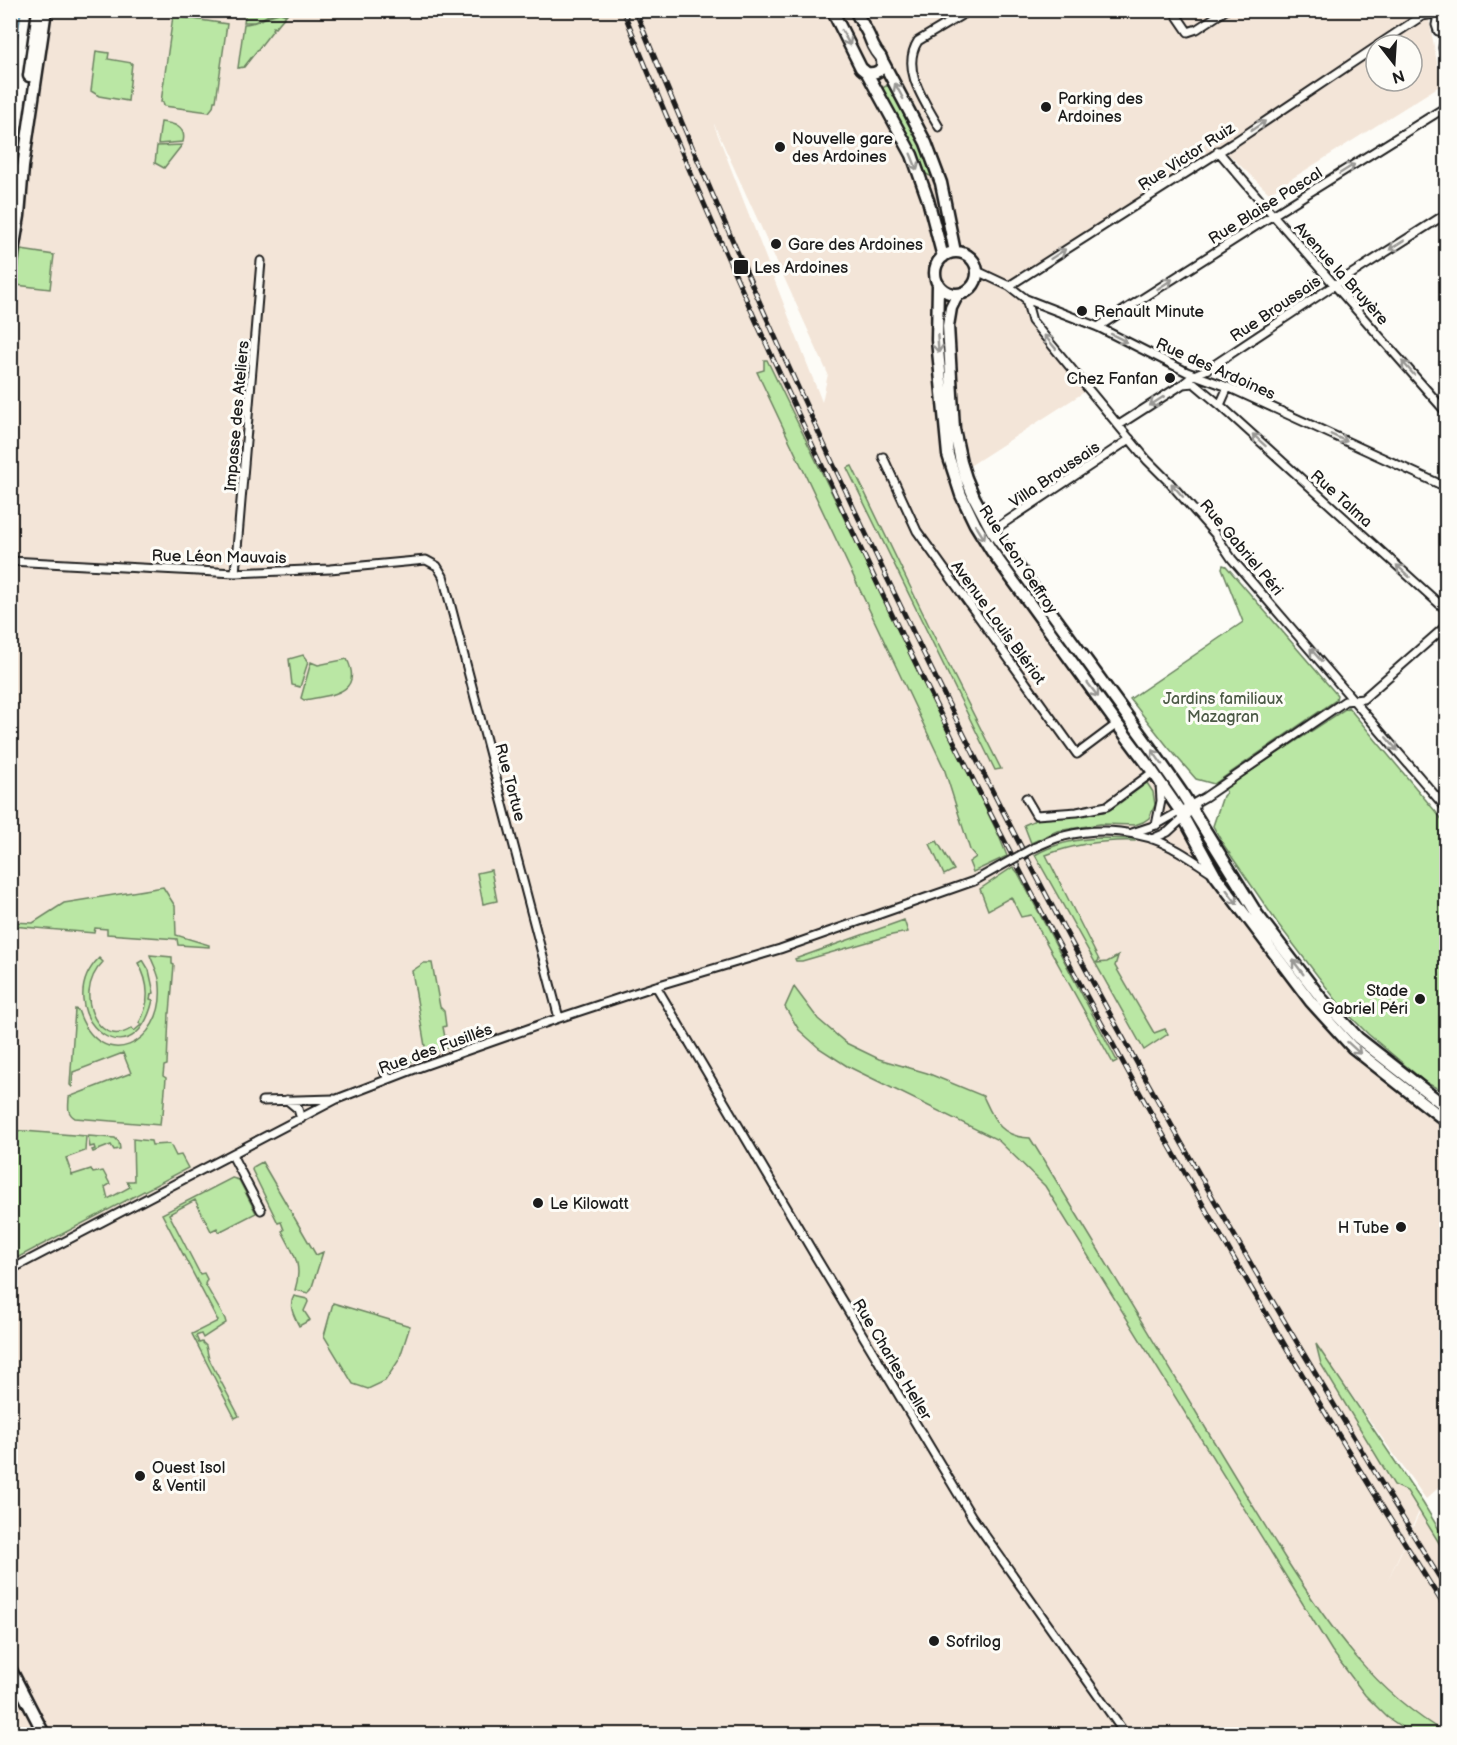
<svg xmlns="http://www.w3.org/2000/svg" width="1457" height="1745" viewBox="0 0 1457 1745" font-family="'Balsamiq Sans',sans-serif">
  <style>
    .built { fill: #f3e5d8; fill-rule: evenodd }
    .green { fill: #bae7a4; stroke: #6b8260; stroke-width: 1.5 }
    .water { fill: #93d7f5; stroke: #638c9e; stroke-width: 1.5 }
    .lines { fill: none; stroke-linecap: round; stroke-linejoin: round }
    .street-casing { stroke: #1c1c1c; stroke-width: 11 }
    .secondary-casing { stroke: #1c1c1c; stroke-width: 15 }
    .street { stroke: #fdfcf7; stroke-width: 7 }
    .secondary { stroke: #fdfcf7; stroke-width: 10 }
    .rail-casing { stroke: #1c1c1c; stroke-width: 5 }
    .rail { stroke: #fdfcf7; stroke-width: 3; stroke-dasharray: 9; stroke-linecap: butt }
    .street-bridge-casing { stroke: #1c1c1c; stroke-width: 11; stroke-linecap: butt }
    .street-bridge { stroke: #fdfcf7; stroke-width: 7 }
    .oneway { stroke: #989794 }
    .poi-dot { fill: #1c1c1c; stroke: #fdfcf7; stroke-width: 2 }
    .labels { text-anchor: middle; stroke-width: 6; stroke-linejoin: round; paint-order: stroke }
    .poi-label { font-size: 16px; fill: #1c1c1c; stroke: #fdfcf7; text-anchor: start }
    .street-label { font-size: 16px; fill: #1c1c1c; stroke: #fdfcf7 }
    .park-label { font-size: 16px; fill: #4b5945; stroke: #fdfcf7 }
  </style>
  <rect width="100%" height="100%" fill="#fdfcf7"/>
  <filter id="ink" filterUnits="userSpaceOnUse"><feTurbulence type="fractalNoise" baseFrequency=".0167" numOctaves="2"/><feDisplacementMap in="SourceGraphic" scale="12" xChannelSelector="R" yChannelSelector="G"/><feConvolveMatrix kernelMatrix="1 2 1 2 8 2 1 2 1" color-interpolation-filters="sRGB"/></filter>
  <g filter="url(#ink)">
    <path class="built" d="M53 11H1423L1218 151 1018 280 1026 299 1032 321 1089 389 954 476 975 524 1117 724 1169 783 1230 884 1269 938 1352 1041 1446 1113V1481L1426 1499 1337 1375 1423 1503 1387 1582 1424 1504 1446 1542V1734H11L10 291ZM714 124 828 374 822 402 714 125Z
      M1428 13 1441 85 1269 193 1223 149 1376 47V81H1412V45H1379Z"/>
    <path class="green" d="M246 11V10L289 11 287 14C273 8 267 18 254 22 254 22 245 22 244 22Z
      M280 13 286 15 275 28 273 27 272 29 273 30 244 67 238 68 244 24C257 24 267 15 280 13Z
      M173 16 227 24 216 101H214L213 107 209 112 164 106 163 102H161Z
      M96 51 109 53 108 59 132 63 128 101 99 96 91 91Z
      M888 85 924 151 936 179 926 174 918 154 882 88Z
      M161 122C173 123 187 127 183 142L158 144Z
      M182 145 164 168 155 163 157 146Z
      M21 250 54 255 50 289 16 285Z
      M764 360H767L999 836 1007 856 973 872 969 862 976 857 970 850 944 768 757 372 764 370Z
      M852 466 933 634 1001 769 995 770 847 468Z
      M1223 565 1226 566 1337 695 1336 700 1214 784 1196 779 1168 747 1130 699 1243 622 1222 568Z
      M303 655 308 662 300 687 292 685 289 659Z
      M347 659C364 694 330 695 304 700L301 698 311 662 318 665Z
      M1348 707 1446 824V1093L1425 1082 1368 1034 1343 1009 1278 924 1223 844 1213 826 1223 796 1226 793 1225 788Z
      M1147 783 1153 792 1155 805 1149 818 1143 822 1135 825 1100 824 1057 831 1031 843 1024 825 1038 819 1050 817 1103 812 1113 808Z
      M1100 838 1135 839V841C1104 840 1075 844 1046 855L1099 960 1096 963 1107 962 1118 956 1115 966 1154 1033 1165 1029 1168 1034 1144 1050 1035 855C1055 843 1077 839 1100 838Z
      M937 841 954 870 944 875 930 844Z
      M1013 867 1018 873 1117 1061 1113 1063 1031 915 1021 917 1011 897 988 910 980 889Z
      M491 870 497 901 483 904 477 873Z
      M163 887 175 906 176 935 209 945V947L178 945 177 939 107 934V929L95 928 94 933 12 926V922L33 923 64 903Z
      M904 920 908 932 892 935 802 961H796L795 959Z
      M150 955 172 957V964L174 965 170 1013H169L167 1065 164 1066 163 1076 166 1078 163 1114 161 1115 160 1125 75 1118C66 1113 69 1106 69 1097L131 1073 123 1053 73 1072 72 1087 70 1085 75 1009 78 1010C100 1076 165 1045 160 986 160 974 153 965 150 955Z
      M99 958 103 962C95 970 90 980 89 992 87 1016 106 1046 132 1028L134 1031 141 1025 139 1023C150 1005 150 983 138 963L143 960 149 970 154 993 151 994 150 999 153 1000C132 1088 48 1010 99 958Z
      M424 963H432L440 1007 444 1011 446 1026 443 1027 447 1048 389 1070 386 1064 426 1052 412 971Z
      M794 987 818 1019 846 1043 879 1059 927 1073 983 1096C994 1120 1000 1137 1030 1138 1088 1232 1145 1327 1202 1422 1229 1467 1257 1513 1285 1558 1328 1625 1375 1693 1446 1733V1734H1412L1387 1717 1365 1695 1332 1651 1045 1186 998 1140 847 1066 819 1048 799 1030 785 1007Z
      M11 1130 86 1136 85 1151 66 1158 72 1175 91 1169 93 1173 103 1171 110 1184 105 1187 108 1199 130 1187 127 1181H134L133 1139 151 1141 152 1145 170 1144 176 1156 181 1155 188 1168 11 1261Z
      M88 1136 115 1138 119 1142 120 1149 114 1150 111 1145 93 1152 92 1150 95 1149 94 1146 90 1147Z
      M262 1162 316 1255 323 1252 311 1290 308 1293 295 1290C303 1265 294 1254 282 1231L284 1230 281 1222 278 1223 252 1170 253 1167Z
      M232 1178 239 1180 256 1213 219 1232 217 1228 211 1231 195 1200 169 1214 200 1274 204 1273 207 1279 205 1284 225 1319 226 1323 203 1338 201 1334 196 1336 199 1343 202 1342 206 1346 209 1359 239 1416 235 1418 192 1334 218 1321 162 1214Z
      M294 1296 307 1299 308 1302 304 1311 310 1320 299 1326C294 1316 288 1306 294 1296Z
      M333 1303 410 1326 399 1360 385 1381 368 1389 353 1384 324 1336Z
      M1316 1344 1423 1503 1446 1541V1554L1407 1491 1394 1485 1321 1364Z"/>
    <path class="water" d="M11 10 21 11 11 84 10 11Z"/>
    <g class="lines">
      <g class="street-casing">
        <path id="street" d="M1173 10 1188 32 1197 29 1226 10
          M1437 20 1436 25 1438 31 1446 32
          M1437 20 1442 17 1446 18
          M1445 32 1443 48 1446 64
          M1378 45 1422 16 1434 14
          M939 127C925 102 900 69 918 41L970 10
          M1218 151 1273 215 1446 412
          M977 271 1009 286 1026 299 1098 327 1187 372 1228 387 1446 487
          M1009 286 1233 143 1376 47
          M1026 299 1032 321 1147 460 1169 482 1215 534 1232 559 1446 808
          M1098 327 1273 215 1446 107
          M1183 384 1194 383 1220 405 1446 610
          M1220 405 1228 387
          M1119 425 1183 384 1194 375 1208 369 1342 280 1446 214
          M883 457 917 531 1077 754 1117 724
          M992 531 1130 439
          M10 561 235 573 330 569 426 560 437 566 443 576 559 1018
          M235 573 261 261
          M1026 798 1036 815 1077 812 1107 806 1153 772
          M1156 825 1161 801 1160 784
          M1132 833 1156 825 1205 797 1345 701 1363 699 1446 626
          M1152 839 1168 832 1195 807
          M1033 848C1043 844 1053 838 1064 836 1100 827 1140 830 1173 848 1187 855 1200 865 1213 873
          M656 986 814 1254 972 1517 1125 1734
          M384 1071 388 1079
          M287 1100 298 1109 301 1119
          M262 1101 334 1099
          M232 1155 261 1210
          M10 1270 337 1099 420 1067 559 1018 656 986 780 949 974 881"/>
      </g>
      <g class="secondary-casing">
        <path id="secondary" d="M832 10 861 68 867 73 912 155 928 200 943 257
          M855 10C859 19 865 27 869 36 871 40 872 45 875 49 877 54 882 56 882 61 884 71 875 74 867 73
          M883 62 926 143 941 183 955 252
          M29 76 38 10
          M935 273a21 21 0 1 1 42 0a21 21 0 1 1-42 0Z
          M10 269 19 216 23 167 46 10
          M938 285 937 340 948 455 961 495 975 524 991 550 1117 724 1153 772 1180 811 1215 875 1311 1002 1352 1047 1446 1121
          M958 294 951 308 948 326 954 429 961 462 966 478 974 497 992 531 1157 757 1182 793 1257 914 1321 998 1358 1038 1446 1107
          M10 1668 44 1734"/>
      </g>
      <use href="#street" class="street"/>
      <use href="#secondary" class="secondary"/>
      <g class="rail-casing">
        <path id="rail" d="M623 10C680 153 743 294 807 433 869 568 932 701 1000 832 1137 1098 1287 1356 1446 1609
          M635 10C749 288 874 562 1012 829 1145 1088 1292 1340 1446 1588"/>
      </g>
      <use href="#rail" class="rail"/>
      <g class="street-bridge-casing">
        <path id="street-bridge" d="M974 881 1033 848"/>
      </g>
      <use href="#street-bridge" class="street-bridge"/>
    </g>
    <defs><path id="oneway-shaft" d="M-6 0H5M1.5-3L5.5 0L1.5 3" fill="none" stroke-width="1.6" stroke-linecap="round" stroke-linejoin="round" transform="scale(1.5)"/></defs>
    <g class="oneway">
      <use href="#oneway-shaft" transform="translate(846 38) rotate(61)"/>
      <use href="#oneway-shaft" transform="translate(899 91) rotate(-118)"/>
      <use href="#oneway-shaft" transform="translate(1258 126) rotate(-34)"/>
      <use href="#oneway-shaft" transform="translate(914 162) rotate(68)"/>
      <use href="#oneway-shaft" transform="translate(1347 169) rotate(-32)"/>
      <use href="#oneway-shaft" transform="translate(1397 245) rotate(148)"/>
      <use href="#oneway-shaft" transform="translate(1058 254) rotate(-33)"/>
      <use href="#oneway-shaft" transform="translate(1165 284) rotate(-33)"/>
      <use href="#oneway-shaft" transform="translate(1119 338) rotate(27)"/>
      <use href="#oneway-shaft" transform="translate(1050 342) rotate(-130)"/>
      <use href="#oneway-shaft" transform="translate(938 344) rotate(86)"/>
      <use href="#oneway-shaft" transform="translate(1408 368) rotate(-131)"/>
      <use href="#oneway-shaft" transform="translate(1157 401) rotate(147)"/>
      <use href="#oneway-shaft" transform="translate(1339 438) rotate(24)"/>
      <use href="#oneway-shaft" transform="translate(1259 440) rotate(-138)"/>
      <use href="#oneway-shaft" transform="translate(1177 490) rotate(-131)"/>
      <use href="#oneway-shaft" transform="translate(980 532) rotate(58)"/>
      <use href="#oneway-shaft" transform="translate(1403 571) rotate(-138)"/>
      <use href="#oneway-shaft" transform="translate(1316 655) rotate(-131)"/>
      <use href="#oneway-shaft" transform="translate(1093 690) rotate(53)"/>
      <use href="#oneway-shaft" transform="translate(1392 744) rotate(49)"/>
      <use href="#oneway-shaft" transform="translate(1157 757) rotate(-125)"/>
      <use href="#oneway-shaft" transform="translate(1232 897) rotate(53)"/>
      <use href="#oneway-shaft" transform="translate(1298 967) rotate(-127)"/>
      <use href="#oneway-shaft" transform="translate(1354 1048) rotate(42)"/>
    </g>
  </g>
  <g class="poi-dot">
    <circle cx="1046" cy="107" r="6"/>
    <circle cx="780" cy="147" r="6"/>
    <circle cx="776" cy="244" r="6"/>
    <rect x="733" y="259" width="16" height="16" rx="3"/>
    <circle cx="1082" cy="311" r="6"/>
    <circle cx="1170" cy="378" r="6"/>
    <circle cx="1420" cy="999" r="6"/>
    <circle cx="538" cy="1203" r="6"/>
    <circle cx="1401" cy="1227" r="6"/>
    <circle cx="140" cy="1476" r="6"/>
    <circle cx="934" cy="1641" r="6"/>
  </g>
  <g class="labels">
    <g class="poi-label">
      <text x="1058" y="104">Parking des<tspan x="1058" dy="18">Ardoines</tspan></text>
      <text x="792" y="144">Nouvelle gare<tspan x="792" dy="18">des Ardoines</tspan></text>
      <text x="788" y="250">Gare des Ardoines</text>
      <text x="754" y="273">Les Ardoines</text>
      <text x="1094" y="317">Renault Minute</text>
      <text x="1158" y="384" text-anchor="end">Chez Fanfan</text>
      <text x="1408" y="996" text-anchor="end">Stade<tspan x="1408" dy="18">Gabriel Péri</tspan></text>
      <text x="550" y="1209">Le Kilowatt</text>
      <text x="1389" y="1233" text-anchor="end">H Tube</text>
      <text x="152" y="1473">Ouest Isol<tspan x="152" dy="18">&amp; Ventil</tspan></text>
      <text x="946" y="1647">Sofrilog</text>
    </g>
    <g class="street-label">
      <text transform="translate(1186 156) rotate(-33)" y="6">Rue Victor Ruiz</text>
      <text transform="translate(1265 205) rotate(-32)" y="6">Rue Blaise Pascal</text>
      <text transform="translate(1342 273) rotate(48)" y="6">Avenue la Bruyère</text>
      <text transform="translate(1275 308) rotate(-34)" y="6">Rue Broussais</text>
      <text transform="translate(1216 368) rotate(24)" y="6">Rue des Ardoines</text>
      <text transform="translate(236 416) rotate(-85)" y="6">Impasse des Ateliers</text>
      <text transform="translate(1054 474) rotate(-34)" y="6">Villa Broussais</text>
      <text transform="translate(1342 498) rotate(42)" y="6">Rue Talma</text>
      <text transform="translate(1242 547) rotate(50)" y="6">Rue Gabriel Péri</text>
      <text transform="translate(219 556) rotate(1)" y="6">Rue Léon Mauvais</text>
      <text transform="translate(1019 559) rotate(56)" y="6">Rue Léon Geffroy</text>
      <text transform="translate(999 622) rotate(54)" y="6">Avenue Louis Blériot</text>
      <text transform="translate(511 782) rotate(75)" y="6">Rue Tortue</text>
      <text transform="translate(435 1048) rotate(-20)" y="6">Rue des Fusillés</text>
      <text transform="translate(893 1359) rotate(59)" y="6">Rue Charles Heller</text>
    </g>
    <g class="park-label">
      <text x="1223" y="704">Jardins familiaux<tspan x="1223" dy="18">Mazagran</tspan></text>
    </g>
  </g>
  <rect width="1457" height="1745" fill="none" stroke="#fdfcf7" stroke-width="36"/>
  <rect x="18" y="18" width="1421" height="1709" fill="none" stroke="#1c1c1c" stroke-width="2" filter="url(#ink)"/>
  <g transform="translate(1394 63) rotate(163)"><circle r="28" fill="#fdfcf7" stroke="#a3a29f" stroke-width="1.5"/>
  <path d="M0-4.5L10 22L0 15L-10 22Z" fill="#1c1c1c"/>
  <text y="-9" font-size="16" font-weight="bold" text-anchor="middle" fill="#1c1c1c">N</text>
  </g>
</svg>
